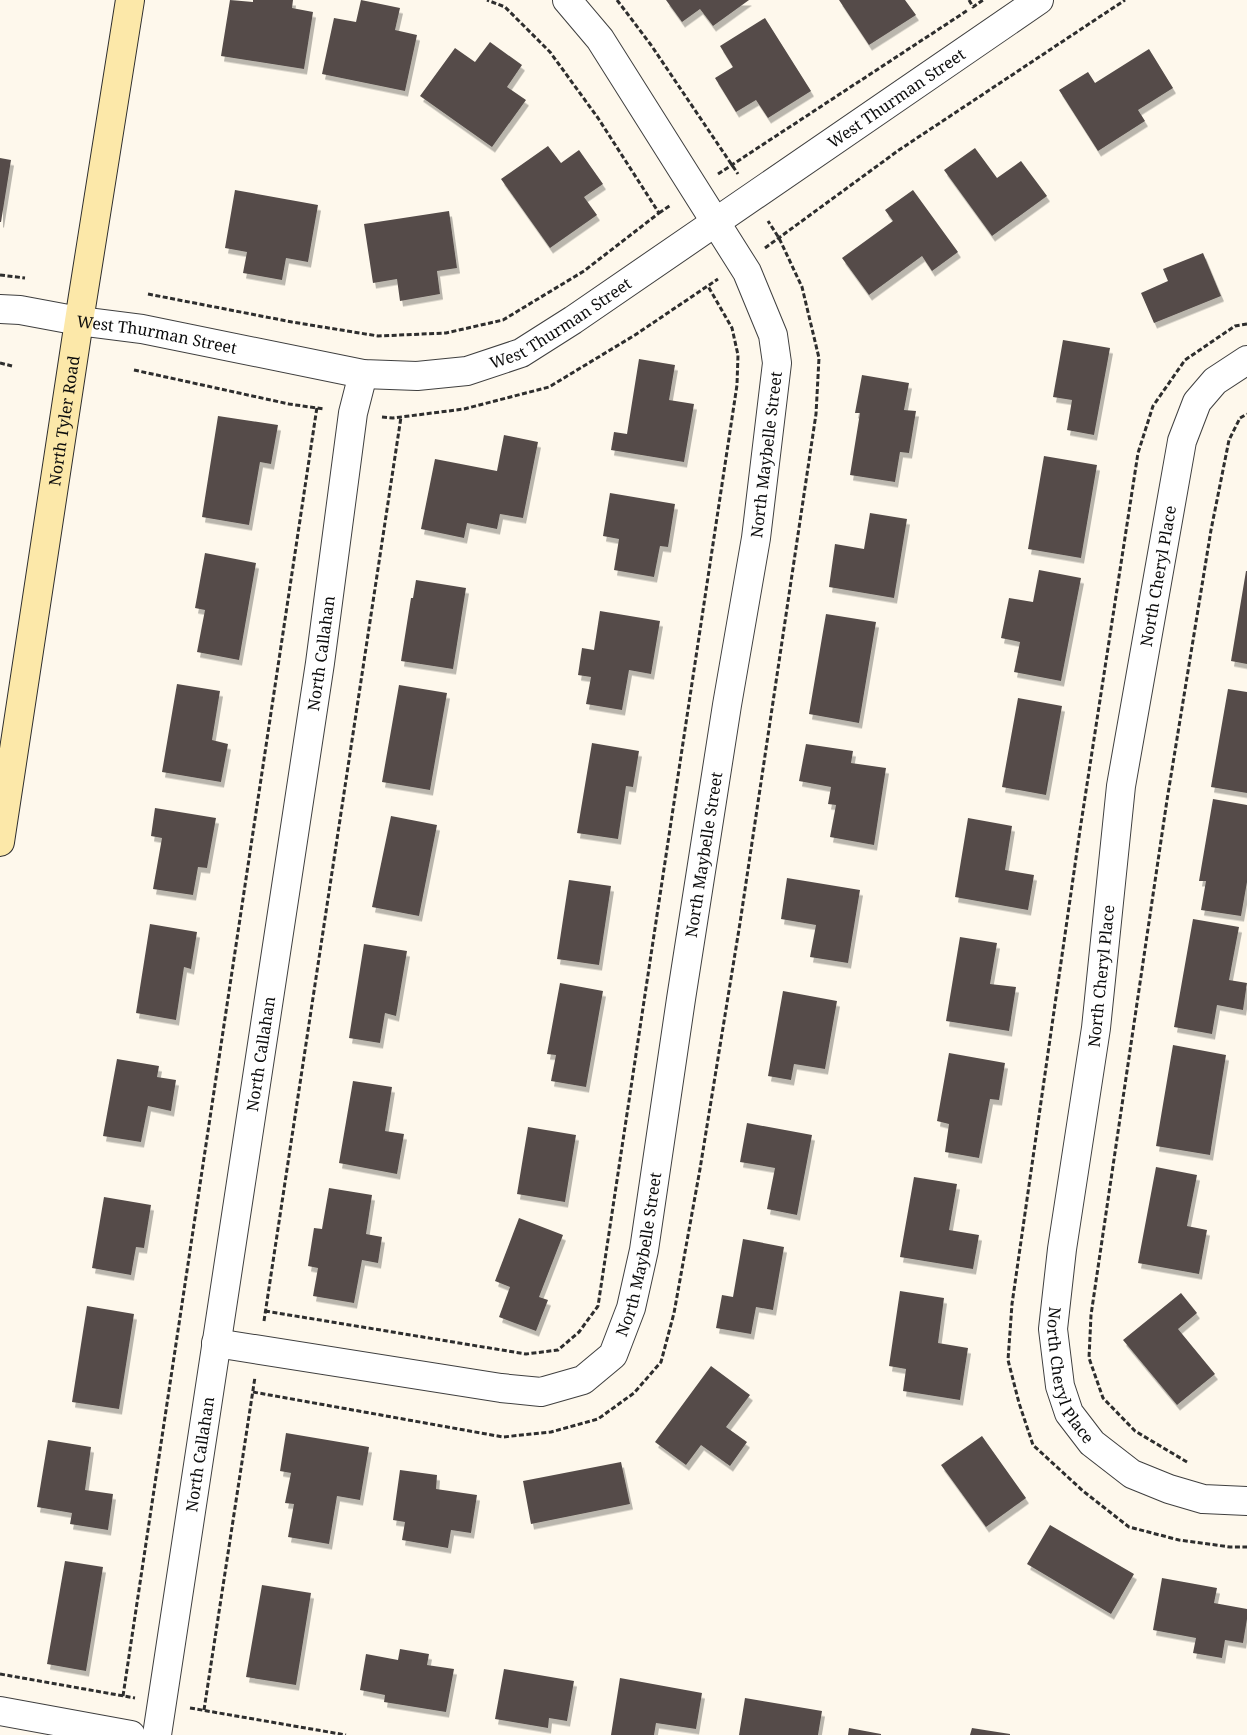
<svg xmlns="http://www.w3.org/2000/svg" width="1247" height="1735" viewBox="0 0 1247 1735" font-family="'Noto Serif',serif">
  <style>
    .building { fill: #544c49; filter: url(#shadow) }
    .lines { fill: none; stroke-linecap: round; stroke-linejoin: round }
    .street-casing { stroke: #3f3f3f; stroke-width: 30 }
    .secondary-casing { stroke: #2e2e2e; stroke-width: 30 }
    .path { stroke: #2e2e2e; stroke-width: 3; stroke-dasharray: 5 2.5; stroke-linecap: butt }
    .street { stroke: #fff; stroke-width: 28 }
    .secondary { stroke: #fce8a9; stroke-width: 28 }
    .labels { text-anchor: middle; stroke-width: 5; stroke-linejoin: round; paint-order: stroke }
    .street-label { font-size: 16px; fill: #0c0c0c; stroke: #fff }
  </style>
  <defs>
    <filter id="shadow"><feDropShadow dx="3" dy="5.5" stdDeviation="0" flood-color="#0004"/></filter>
  </defs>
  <rect width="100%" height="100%" fill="#fef8ec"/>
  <path class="building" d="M230 0 253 2V0H293L292 8 313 12 304 69 221 56Z
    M361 0 400 8 395 30 417 35 405 91 322 74 334 18 356 22Z
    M666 0H749L713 26 700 9 682 22Z
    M839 0H905L916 15 869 45Z
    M765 18 811 91 768 118 756 100 736 112 715 78 733 67 720 46Z
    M490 42 522 65 507 87 526 100 492 147 420 96 455 48 475 62Z
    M1149 49 1173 88 1138 110 1145 121 1098 151 1059 90 1088 72 1095 83Z
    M548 146 561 163 579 150 603 184 584 197 597 215 550 248 501 179Z
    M975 148 997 178 1021 161 1047 196 992 236 944 170Z
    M0 158 11 160 1 222H0Z
    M235 190 318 205 308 262 286 258 282 280 243 273 247 252 225 248Z
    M913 190 958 252 932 271 922 256 869 295 842 258 893 221 885 210Z
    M449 211 457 268 437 271 440 294 400 301 397 279 373 283 364 224Z
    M1203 253 1221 296 1154 323 1141 293 1168 281 1163 269Z
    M1063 340 1110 348 1094 435 1067 430 1072 400 1053 397Z
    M639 359 675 365 669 400 694 404 684 462 611 450 614 432 627 434Z
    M862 375 909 383 904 410 916 411 909 453 900 452 895 482 850 475 860 413H855Z
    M218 416 278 425 271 464 260 462 249 525 202 517Z
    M504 435 538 442 523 518 500 514 497 529 467 523 464 538 421 529 435 459 497 471Z
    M1044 456 1097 465 1081 558 1028 549Z
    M610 493 675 504 668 547 660 546 654 577 614 570 619 539 603 536Z
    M870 513 907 519 894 598 829 587 835 544 864 549Z
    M205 553 256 563 239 660 197 652 205 610 195 608Z
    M1039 570 1081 578 1061 681 1014 672 1020 642 1001 638 1009 598 1033 602Z
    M1246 571H1247V664L1231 661Z
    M416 580 466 588 453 669 401 661 411 598H413Z
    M600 611 660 621 651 674 629 670 622 710 586 704 591 677 578 675 582 648 594 650Z
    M826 614 876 622 859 723 809 714Z
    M177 684 220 691 212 740 228 744 221 782 162 772Z
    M399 685 447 693 430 790 382 782Z
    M1228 689 1247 692V793L1211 787Z
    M1018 698 1062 706 1046 795 1002 787Z
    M592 743 639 751 633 787 626 786 618 839 577 833Z
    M806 744 853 751 851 763 886 768 874 845 830 837 836 805 828 804 831 787 799 781Z
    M1213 799 1247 805V882L1241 916 1201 910 1206 881H1199Z
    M155 808 216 818 207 868 198 867 193 895 153 889 162 838 151 836Z
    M391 816 437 825 419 916 372 907Z
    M968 818 1012 826 1005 870 1034 875 1028 910 955 897Z
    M787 878 860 890 848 963 810 957 816 925 781 919Z
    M569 880 611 886 599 965 557 959Z
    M1193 919 1239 927 1229 980 1247 983 1243 1010 1217 1005 1212 1034 1174 1027Z
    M150 924 197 932 191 969 184 967 176 1020 136 1013Z
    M960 937 997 943 990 984 1016 987 1009 1031 946 1021Z
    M364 944 407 951 396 1016 385 1013 380 1043 349 1038Z
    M560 983 603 991 586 1087 551 1081 556 1055 547 1054Z
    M783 991 837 1001 825 1069 794 1064 791 1080 768 1076Z
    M1173 1045 1226 1055 1210 1155 1156 1146Z
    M949 1053 1005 1063 999 1100 990 1099 979 1158 945 1152 949 1124 937 1121Z
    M117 1059 159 1066 157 1077 176 1080 171 1111 148 1106 141 1142 103 1136Z
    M353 1081 392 1087 385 1131 404 1134 397 1174 339 1163Z
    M747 1123 812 1135 797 1215 767 1209 775 1168 740 1162Z
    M528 1127 576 1135 565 1202 517 1194Z
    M1156 1167 1197 1175 1187 1226 1207 1230 1199 1274 1138 1263Z
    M914 1177 957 1184 949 1230 979 1235 973 1269 900 1257Z
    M329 1188 372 1195 366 1234 382 1237 378 1263 362 1260 354 1303 313 1296 318 1268 308 1266 314 1228 322 1229Z
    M104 1197 151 1205 144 1248 136 1247 131 1275 92 1268Z
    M519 1218 563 1235 539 1297 548 1300 536 1331 499 1317 510 1287 495 1281Z
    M743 1239 784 1247 773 1310 756 1307 751 1334 716 1328 722 1295 733 1297Z
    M900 1291 944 1298 938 1343 968 1348 960 1400 903 1391 906 1369 889 1366Z
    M1181 1293 1197 1313 1178 1329 1215 1374 1177 1405 1123 1340Z
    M87 1306 134 1314 119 1409 72 1402Z
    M711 1366 750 1395 726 1427 747 1442 730 1466 701 1445 686 1465 655 1442Z
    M286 1433 369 1447 360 1500 337 1496 329 1544 288 1537 294 1504 285 1503 291 1473 280 1471Z
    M982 1436 1026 1498 986 1527 941 1465Z
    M48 1440 91 1447 85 1490 113 1494 108 1530 70 1524 72 1513 37 1507Z
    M621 1462 630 1504 531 1524 523 1481Z
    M400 1470 437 1475 436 1489 477 1495 471 1533 451 1530 448 1548 402 1540 405 1522 393 1520Z
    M1050 1525 1134 1574 1111 1614 1027 1564Z
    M65 1561 103 1567 86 1671 47 1664Z
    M1162 1578 1217 1588 1214 1603 1247 1609V1619L1243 1643 1225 1640 1222 1658 1193 1653 1196 1638 1153 1630Z
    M262 1585 311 1593 296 1685 246 1677Z
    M400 1649 429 1654 427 1665 454 1669 446 1712 384 1702 385 1695 360 1690 366 1654 398 1660Z
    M504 1669 574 1681 567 1721 549 1718 548 1728 495 1719Z
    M620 1678 702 1693 696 1729 656 1723 654 1735H611Z
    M745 1698 822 1711 818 1735H739Z
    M849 1728 881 1734V1735H848Z
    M972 1728 1010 1734V1735H970Z"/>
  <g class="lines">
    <g class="street-casing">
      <g id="street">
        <path id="s1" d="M0 309 20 310 79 321 142 329 363 374 417 376 467 371 521 353 573 320 1039 0"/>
        <path id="s2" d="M1247 360 1215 381 1197 402 1182 441 1121 786 1096 1028 1062 1249 1053 1329 1060 1386 1069 1413 1092 1443 1132 1474 1169 1489 1203 1499 1247 1501"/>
        <path id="s3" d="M216 1343 501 1388 541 1392 583 1380 613 1355 631 1308 644 1250 681 999 727 705 756 538 777 363 773 335 747 272 600 39 567 0"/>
        <path d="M0 1711 131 1735"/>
        <path id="s4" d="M157 1735 320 663 353 413 363 374"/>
      </g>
    </g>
    <g class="secondary-casing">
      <g id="secondary">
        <path id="s5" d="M0 842 79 321 130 0"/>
      </g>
    </g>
    <path class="path" d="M617 0 651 45 738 174
      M969 0 973 7 983 0
      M718 174 968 10
      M659 213 671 205
      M765 248 899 150 1125 0
      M0 275 25 278
      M148 294 292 322 378 336 446 333 503 320 584 271 659 213 598 118 550 52 505 7 487 0
      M1247 324 1235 326 1185 360 1153 406 1138 453 1080 830 1012 1304 1008 1360 1019 1403 1033 1445 1083 1491 1129 1527 1179 1540 1230 1547H1247
      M0 363 12 366
      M134 370 289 404 324 409
      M382 417 393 418 464 409 549 387 635 335 718 279
      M265 1311 526 1354 558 1350 579 1332 598 1306 737 385 738 355 732 328 708 286
      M264 1321 401 417
      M253 1392 503 1437 551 1432 598 1419 634 1393 661 1362 674 1313 700 1169 740 923 816 414 819 358 802 287 779 238 768 221
      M1187 1462 1135 1431 1103 1398 1089 1358 1091 1315 1167 800 1211 530 1229 440 1240 418 1247 414
      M0 1674 135 1698
      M123 1696 317 407
      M190 1708 346 1735
      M204 1710 255 1377"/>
    <use href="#street" class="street"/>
    <use href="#secondary" class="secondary"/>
  </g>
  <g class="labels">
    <g class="street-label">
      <text dy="6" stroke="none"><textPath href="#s1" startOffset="984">West Thurman Street</textPath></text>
      <text dy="6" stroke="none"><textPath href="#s1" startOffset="579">West Thurman Street</textPath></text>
      <text dy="6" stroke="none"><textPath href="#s1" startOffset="159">West Thurman Street</textPath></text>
      <text dy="6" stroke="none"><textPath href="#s5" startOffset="426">North Tyler Road</textPath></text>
      <text dy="6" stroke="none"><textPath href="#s3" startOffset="1326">North Maybelle Street</textPath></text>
      <text transform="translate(1158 576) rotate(-80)" y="6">North Cheryl Place</text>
      <text dy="6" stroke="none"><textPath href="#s4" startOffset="1094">North Callahan</textPath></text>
      <text dy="6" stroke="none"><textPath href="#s3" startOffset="921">North Maybelle Street</textPath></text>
      <text transform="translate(1101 976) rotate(-84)" y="6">North Cheryl Place</text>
      <text dy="6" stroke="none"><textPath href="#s4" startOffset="689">North Callahan</textPath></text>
      <text dy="6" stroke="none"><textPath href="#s3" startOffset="516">North Maybelle Street</textPath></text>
      <text dy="6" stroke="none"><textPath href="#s2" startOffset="1055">North Cheryl Place</textPath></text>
      <text dy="6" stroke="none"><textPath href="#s4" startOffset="284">North Callahan</textPath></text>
    </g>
  </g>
</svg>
